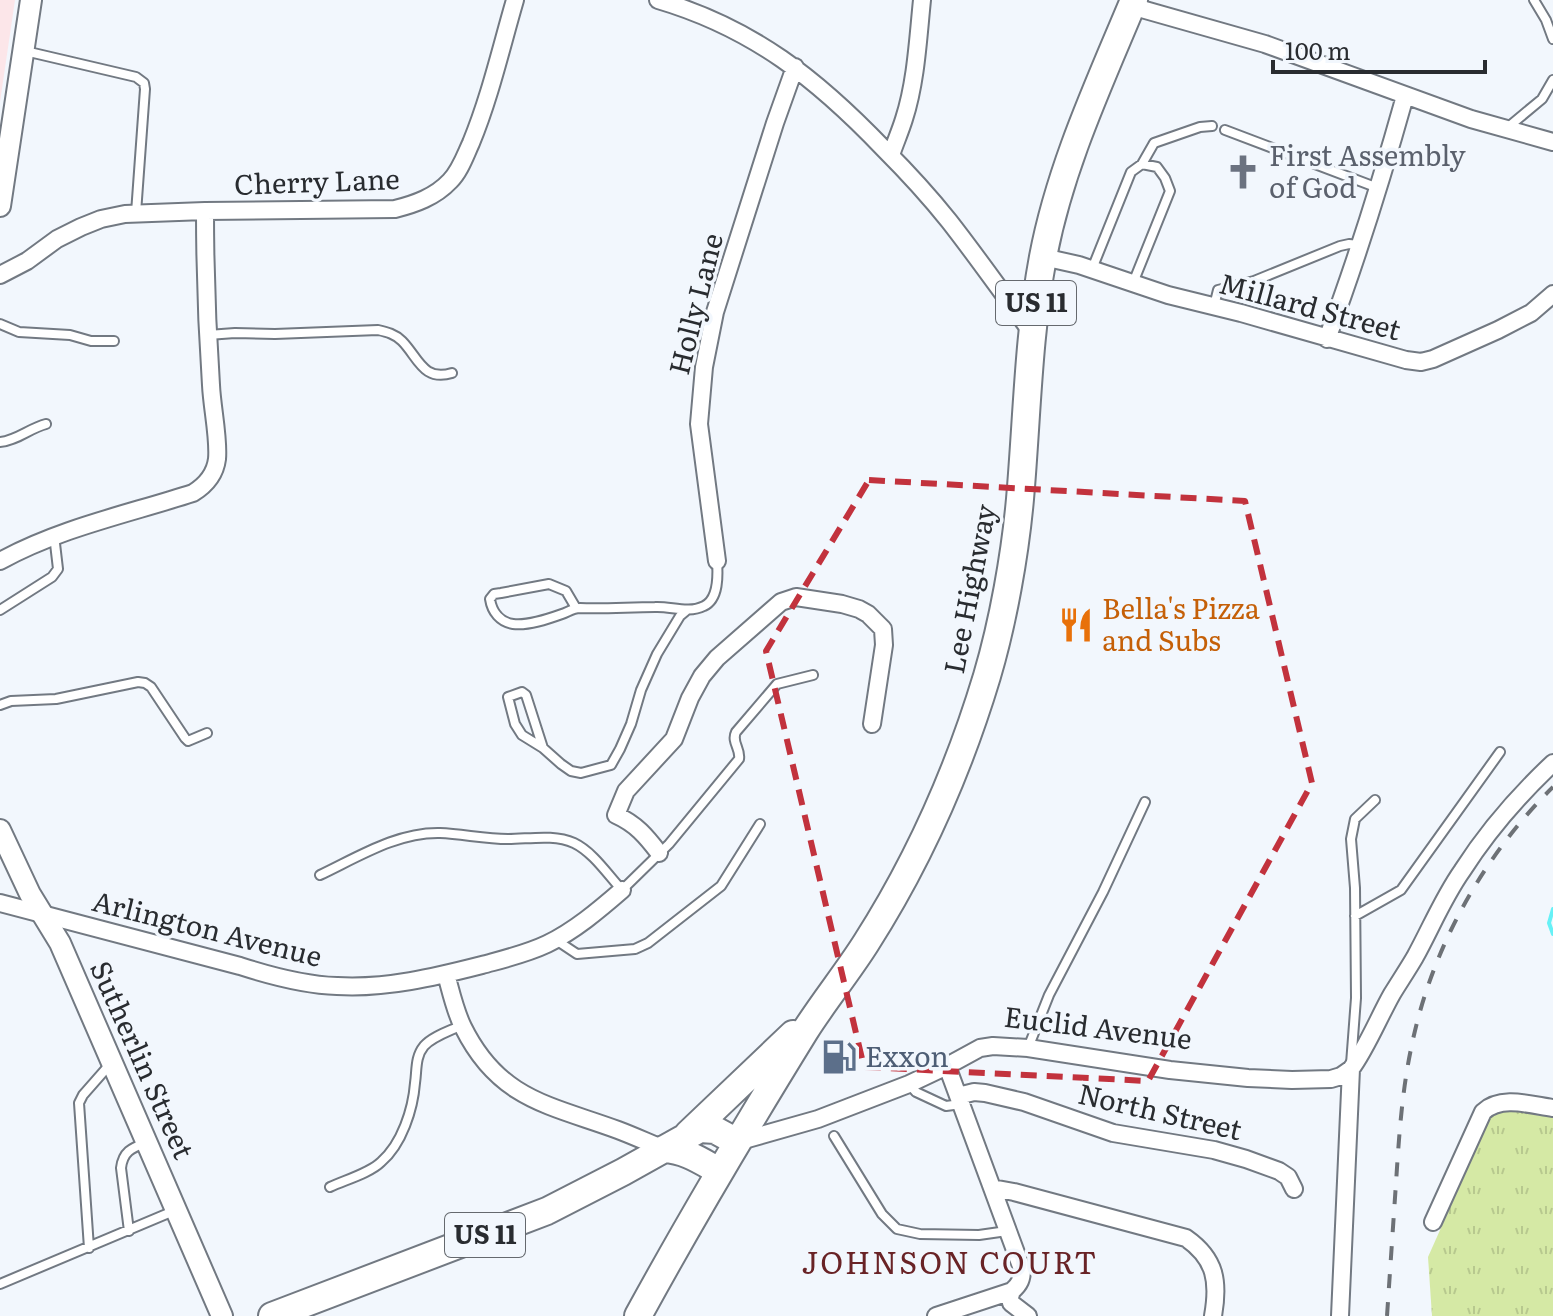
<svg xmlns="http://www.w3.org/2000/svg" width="1553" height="1316" viewBox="0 0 1553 1316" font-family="Literata,serif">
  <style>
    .education { fill: #fce6e9 }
    .park { fill: url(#park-tufts) }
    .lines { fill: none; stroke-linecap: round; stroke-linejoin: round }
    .stream { stroke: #66f1f6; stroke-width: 4 }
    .service-casing { stroke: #727982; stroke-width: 12 }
    .minor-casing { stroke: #727982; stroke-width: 20 }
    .tertiary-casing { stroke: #727982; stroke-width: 24 }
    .primary-casing { stroke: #727982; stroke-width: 30 }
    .service { stroke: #fff; stroke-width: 8 }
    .minor { stroke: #fff; stroke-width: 16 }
    .tertiary { stroke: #fff; stroke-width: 20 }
    .primary { stroke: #fff; stroke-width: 26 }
    .rail { stroke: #6d7176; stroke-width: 4; stroke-dasharray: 14 14; stroke-linecap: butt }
    .marked { fill: none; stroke: #c2323d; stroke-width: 6; stroke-dasharray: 16 10; stroke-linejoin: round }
    .labels { text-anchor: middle; stroke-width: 7; stroke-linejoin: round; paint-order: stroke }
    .shield { fill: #f2f7fd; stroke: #65696e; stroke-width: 2 }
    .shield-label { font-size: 26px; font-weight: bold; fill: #292c30 }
    .worship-label { font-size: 28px; fill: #5b616d; stroke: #f2f7fd; text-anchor: start }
    .street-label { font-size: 28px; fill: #292c30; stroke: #f2f7fd }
    .food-label { font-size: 28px; fill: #c56008; stroke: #f2f7fd; text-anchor: start }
    .service-label { font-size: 28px; fill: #4e5e75; stroke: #f2f7fd; text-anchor: start }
    .neighbourhood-label { font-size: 30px; letter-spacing: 2px; fill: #692326; stroke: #f2f7fd }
  </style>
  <defs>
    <pattern id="park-tufts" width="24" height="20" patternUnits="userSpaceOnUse" patternTransform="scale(2)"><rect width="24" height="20" fill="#d5e9a5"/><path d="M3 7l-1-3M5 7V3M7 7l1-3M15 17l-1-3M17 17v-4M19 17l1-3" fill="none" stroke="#b7c88e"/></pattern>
  </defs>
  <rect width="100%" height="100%" fill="#f2f7fd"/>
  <path class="education" d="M0 0H15L0 102Z"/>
  <path class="park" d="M1494 1109 1553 1116V1316H1432L1428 1257Z"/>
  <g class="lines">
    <path class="stream" d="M1553 909 1549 923 1553 934"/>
    <g class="service-casing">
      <path id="service" d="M1534 0 1546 20 1553 39
        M25 51 136 77 144 83 145 89 136 213
        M1507 128 1542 99 1553 80
        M1225 130 1378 188
        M1142 164 1154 143 1200 127 1212 126
        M1092 269 1131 172 1142 164 1157 167 1165 178 1170 191 1133 283
        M1214 306 1218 290 1254 281 1340 246 1349 244 1359 245
        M0 324 19 332 70 335 91 341H114
        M208 335 235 333 275 334 378 330C387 332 395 334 402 341 418 357 423 382 452 373
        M0 442C16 441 30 428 46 424
        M576 608 566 591 549 584 501 593 494 594 490 599C492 612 500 622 513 624 528 626 548 619 562 614 568 612 573 608 580 608 605 609 630 607 655 607 671 606 688 614 704 606 719 599 718 575 717 561
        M0 610 52 577 58 569 54 535
        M0 705 11 701 56 699 138 682 145 683 151 687 185 738 188 741 207 733
        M543 748 526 695 522 692 508 697 515 724 522 735 543 748 561 764 571 771 581 773 611 765 620 749 631 724 641 690 657 654 680 616 686 611
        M320 875C358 857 397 832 440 833 463 834 485 839 508 839 529 839 554 834 574 843 593 852 608 875 622 890L669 844 739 759C741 749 731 742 736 732L777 684 813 675
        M1355 916 1401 890 1500 752
        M556 940 577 954 635 949 648 943 721 886 760 824
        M1028 1048 1049 995 1103 892 1145 802
        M1351 1064 1356 998 1355 888 1351 839 1355 819 1375 800
        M909 1084 916 1092 946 1106 961 1104
        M834 1136 882 1214 897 1229 920 1234 979 1235 1007 1231
        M330 1187C345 1180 370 1173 381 1162 402 1144 413 1109 415 1083 417 1070 415 1057 424 1046 433 1036 450 1031 462 1025
        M129 1231 121 1168C123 1151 132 1148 147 1142
        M89 1248 79 1103 83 1095 112 1062
        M0 1284 176 1210"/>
    </g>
    <g class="minor-casing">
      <path id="minor" d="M658 0C753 28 817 79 884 149 907 172 929 196 949 221 978 258 1005 297 1033 334
        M1131 6 1265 44 1471 119 1553 142
        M891 155C895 143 900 132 904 119 916 82 918 39 922 0
        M1043 257 1079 265 1168 295 1241 313 1406 360 1421 362 1433 359 1498 330 1531 313 1553 294
        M0 275 27 261 57 239 81 227 101 219 125 214 205 211 395 209C415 204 435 197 450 181 460 171 465 156 471 143 490 97 501 48 515 0
        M1327 339C1357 259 1382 178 1405 96
        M0 561C60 528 128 514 193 493 206 485 215 475 217 459 219 438 212 408 211 385 207 327 205 269 205 211
        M717 561 699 424 704 367 715 312 775 123 795 67
        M659 853C646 836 636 824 616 815L626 791 674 739 690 698 702 676 717 658 781 602 796 597 842 604 859 609 868 614 883 629 884 645 872 724
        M0 903 240 966C271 976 304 985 337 986 386 989 435 977 482 965 504 959 526 954 547 944 574 931 599 910 622 890
        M446 974C451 992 455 1011 463 1027 499 1100 550 1105 618 1130 634 1136 649 1143 664 1149
        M958 1096 974 1092 985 1093 1024 1102 1113 1133 1214 1150 1246 1159 1279 1171 1288 1177 1294 1189
        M737 1142 818 1119 909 1084 947 1066 980 1048 993 1046 1028 1048 1170 1070 1248 1078 1292 1080 1331 1079 1341 1076 1351 1069
        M992 1188 1014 1192 1186 1238C1216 1259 1219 1282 1213 1316
        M1433 1222 1483 1112C1501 1095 1531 1105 1553 1108
        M1012 1291 1010 1297 1011 1303 1028 1316
        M936 1316 1012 1291C1020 1284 1022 1279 1022 1269L947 1066
        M1340 1316 1351 1069C1366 1049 1379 1017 1392 994 1400 981 1408 969 1415 957 1431 928 1443 898 1462 871 1487 832 1519 795 1553 763"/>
    </g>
    <g class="tertiary-casing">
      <path id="tertiary" d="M0 206 31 0
        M0 830 30 894 60 943 222 1316"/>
    </g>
    <g class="primary-casing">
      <path id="primary" d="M688 1134 793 1034
        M664 1149C685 1150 701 1161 719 1171
        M272 1316 547 1211 623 1172 700 1129 715 1130 737 1142
        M638 1316C691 1219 747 1125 805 1031 824 1001 847 973 866 943 919 860 959 769 987 676 1003 622 1015 555 1020 499 1027 419 1028 337 1043 257 1060 167 1099 84 1134 0"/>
    </g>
    <use href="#service" class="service"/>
    <use href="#minor" class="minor"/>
    <use href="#tertiary" class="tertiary"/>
    <use href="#primary" class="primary"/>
    <path class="rail" d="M1387 1316C1390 1272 1393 1227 1396 1183 1399 1136 1402 1090 1412 1044 1432 948 1483 856 1553 787"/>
  </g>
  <path class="marked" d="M869 480 1245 501 1312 783 1148 1081 864 1067 766 651Z"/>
  <defs>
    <g id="church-bare" transform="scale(2.76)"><path d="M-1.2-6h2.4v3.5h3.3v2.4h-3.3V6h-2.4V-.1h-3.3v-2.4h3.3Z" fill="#6b7280" stroke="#f2f7fd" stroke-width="2.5" paint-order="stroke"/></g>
    <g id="restaurant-bare" transform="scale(2.76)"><path d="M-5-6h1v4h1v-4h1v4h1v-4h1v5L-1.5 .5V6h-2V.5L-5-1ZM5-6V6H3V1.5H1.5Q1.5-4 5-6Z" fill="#e8710a" stroke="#f2f7fd" stroke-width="2.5" paint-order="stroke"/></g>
    <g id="fuel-bare" transform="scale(2.76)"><path d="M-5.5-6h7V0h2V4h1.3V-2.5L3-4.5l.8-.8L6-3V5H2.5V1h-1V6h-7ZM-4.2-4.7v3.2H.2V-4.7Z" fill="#5c6f8a" stroke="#f2f7fd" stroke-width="2.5" paint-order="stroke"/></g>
  </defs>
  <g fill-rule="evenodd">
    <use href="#church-bare" x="1243" y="172"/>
    <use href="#restaurant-bare" x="1076" y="625"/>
    <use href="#fuel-bare" x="839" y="1057"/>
  </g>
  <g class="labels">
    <g class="shield">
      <rect x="996" y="281" width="80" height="44" rx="6"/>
      <rect x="445" y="1213" width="80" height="44" rx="6"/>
    </g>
    <g class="shield-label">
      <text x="1036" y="312">US 11</text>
      <text x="485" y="1244">US 11</text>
    </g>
    <g class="worship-label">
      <text x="1269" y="166">First Assembly<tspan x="1269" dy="32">of God</tspan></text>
    </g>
    <g class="street-label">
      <text transform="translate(317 182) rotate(-2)" y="10">Cherry Lane</text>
      <text transform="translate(696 304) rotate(-76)" y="10">Holly Lane</text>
      <text transform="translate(1310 307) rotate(15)" y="10">Millard Street</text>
      <text transform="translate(970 589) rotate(-79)" y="10">Lee Highway</text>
      <text transform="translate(207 929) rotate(14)" y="10">Arlington Avenue</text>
      <text transform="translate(1098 1028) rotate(7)" y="10">Euclid Avenue</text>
      <text transform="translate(142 1060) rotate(66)" y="10">Sutherlin Street</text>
      <text transform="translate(1160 1112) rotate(13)" y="10">North Street</text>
    </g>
    <g class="food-label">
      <text x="1102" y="619">Bella's Pizza<tspan x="1102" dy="32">and Subs</tspan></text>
    </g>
    <g class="service-label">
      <text x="865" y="1067">Exxon</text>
    </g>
    <g class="neighbourhood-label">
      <text x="950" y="1274">JOHNSON COURT</text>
    </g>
  </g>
  <path d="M1273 60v12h212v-12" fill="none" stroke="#292c30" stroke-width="4"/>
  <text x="1285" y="60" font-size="24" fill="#292c30" stroke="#f2f7fd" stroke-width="6" paint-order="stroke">100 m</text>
</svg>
